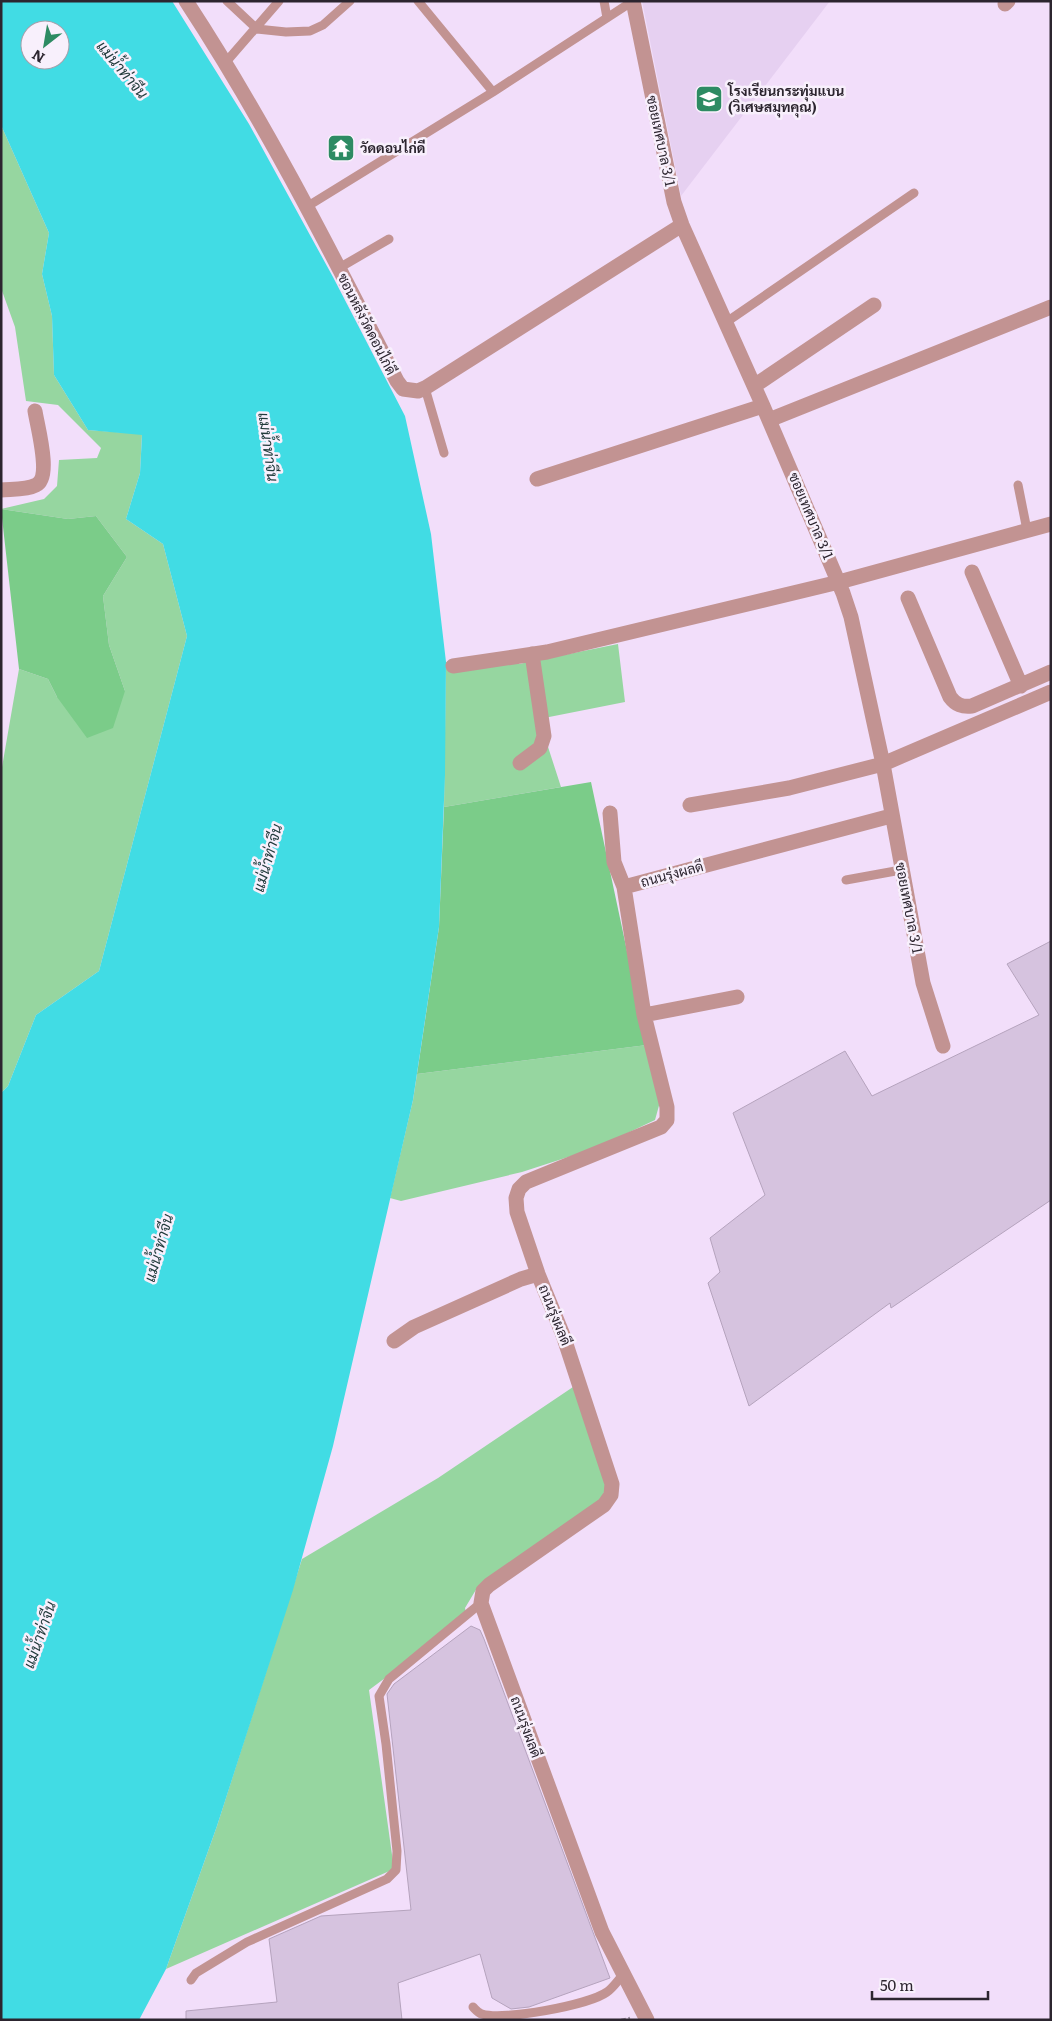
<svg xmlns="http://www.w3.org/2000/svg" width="1052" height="2021" viewBox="0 0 1052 2021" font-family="Literata,Sarabun,serif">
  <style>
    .built { fill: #e6d0f1 }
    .green { fill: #96d6a0 }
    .forest { fill: #7bcc89 }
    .water { fill: #41dce4; fill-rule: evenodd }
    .building { fill: #d6c3df; stroke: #b5a3bd }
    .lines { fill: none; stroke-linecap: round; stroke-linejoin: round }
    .path { stroke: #96889c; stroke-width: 2.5; stroke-dasharray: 5 2.5; stroke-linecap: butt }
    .lane { stroke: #c29392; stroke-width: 9 }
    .street { stroke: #c29392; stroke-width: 15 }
    .labels { text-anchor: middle; stroke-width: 5; stroke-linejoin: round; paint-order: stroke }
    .poi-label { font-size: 14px; font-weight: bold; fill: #2c252f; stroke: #f8f0fc; text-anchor: start }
    .street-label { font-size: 14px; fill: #2c252f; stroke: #f8f0fc }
    .water-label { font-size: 15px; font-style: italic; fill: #223b3c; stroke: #f8f0fc }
  </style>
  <rect width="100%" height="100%" fill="#f2defa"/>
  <path class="built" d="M642 1H830L681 196Z"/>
  <path class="green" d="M1 125 49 233 42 274 52 316 54 375 88 430 142 434 140 473 126 519 163 544 187 636 99 971 36 1015 8 1086 1 1093V773L19 669 48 679 57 697 125 691 109 645 103 596 127 557 96 516 68 519 1 509 44 499 57 486 59 460 97 458 101 448 58 405 26 401 15 327 1 288Z
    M618 644 625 702 539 719 561 787 444 807 446 662 509 651 519 664Z
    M647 1045 660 1102 655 1120 596 1148 522 1172 401 1201 390 1198 413 1100 417 1074Z
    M573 1387 608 1479 601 1502 477 1588 465 1608 467 1617 369 1690 394 1869 166 1969 217 1826 302 1559 438 1478Z"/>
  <path class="forest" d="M1 509 68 519 96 516 127 557 103 596 109 645 125 691 113 728 87 738 57 697 48 679 19 669Z
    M591 782 647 1045 417 1074 439 927 444 807Z"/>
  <path class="water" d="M1 1H172L249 124 333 277 405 416 431 534 446 662 445 775 439 927 413 1100 333 1446 293 1590 217 1826 166 1969 139 2020H1V1093L8 1086 36 1015 99 971 187 636 163 544 126 519 140 473 142 435 88 430 54 375 52 316 42 274 49 233 1 125ZM30 30H60V60H30Z"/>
  <path class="building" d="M1051 941V1200L891 1308 890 1303 749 1406 708 1283 720 1272 710 1238 765 1195 733 1113 845 1051 872 1096 1039 1015 1007 964Z
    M471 1626 480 1630 484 1639 610 1978 529 2007 511 2009 492 1998 480 1954 398 1983 402 2020H186V2011L277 2002 269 1939 321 1916 411 1910 387 1694 394 1684Z"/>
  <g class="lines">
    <path class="path" d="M621 2020 630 2018"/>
    <path class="lane" d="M227 1 257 29 286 32 310 31 323 25 350 1
      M418 1 493 92
      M604 1 607 18
      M226 62 279 1
      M308 206 493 92 633 1
      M339 268 389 239
      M725 323 914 193
      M425 388 444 453
      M1018 485 1027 530
      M846 880 901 870
      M191 1980 196 1973 247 1942 387 1879 396 1870 397 1851 386 1744 379 1696 389 1679 481 1603
      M473 2007C476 2010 478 2013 482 2014 503 2021 589 2005 607 1992 613 1988 618 1980 623 1975"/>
    <path class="street" d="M186 1C266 123 331 252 397 381L403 389 418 391 425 388 682 225
      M633 1 674 202 682 225 763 406 843 593 851 617 883 764 923 983 943 1046
      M1005 4 1008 1
      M754 386 874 305
      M769 420 1051 307
      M537 479 763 406
      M1 490C12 489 27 490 36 485 52 478 37 425 35 411
      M972 572 1021 686
      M908 598 950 697C956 705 962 707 972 706L1051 672
      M453 666 547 652 839 582 1051 524
      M520 763 540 748 544 736 532 654
      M690 805 789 788 883 764 1051 692
      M610 813 614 862 624 887
      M644 1015 737 997
      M394 1341 414 1327 521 1279 538 1274
      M647 2020 602 1932 481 1603 483 1591 489 1585 604 1505 611 1495 612 1484 563 1335 538 1274 517 1212 516 1198 519 1189 526 1182 661 1127 667 1120V1107L644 1015 624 887 891 816"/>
  </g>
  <defs>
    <g id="school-square" transform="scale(1.4375)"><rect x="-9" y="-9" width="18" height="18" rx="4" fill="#2d8b63" stroke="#f8f0fc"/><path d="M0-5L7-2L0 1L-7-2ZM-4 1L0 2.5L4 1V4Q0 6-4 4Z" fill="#fff"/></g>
    <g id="temple-square" transform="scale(1.4375)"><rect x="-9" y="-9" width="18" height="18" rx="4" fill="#2d8b63" stroke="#f8f0fc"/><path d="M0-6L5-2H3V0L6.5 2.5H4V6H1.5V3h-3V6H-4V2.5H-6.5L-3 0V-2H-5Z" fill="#fff"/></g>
  </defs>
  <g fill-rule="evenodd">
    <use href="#school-square" x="709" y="99"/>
    <use href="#temple-square" x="341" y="148"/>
  </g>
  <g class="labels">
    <g class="poi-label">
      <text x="728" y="96">โรงเรียนกระทุ่มแบน<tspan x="728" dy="16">(วิเศษสมุทคุณ)</tspan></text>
      <text x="360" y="153">วัดดอนไก่ดี</text>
    </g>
    <g class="street-label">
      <text transform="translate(661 141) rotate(78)" y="5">ซอยเทศบาล 3/1</text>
      <text transform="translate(367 324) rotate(63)" y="5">ซอนหลังวัดดอนไก่ดี</text>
      <text transform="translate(811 516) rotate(67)" y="5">ซอยเทศบาล 3/1</text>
      <text transform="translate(672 874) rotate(-15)" y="5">ถนนรุ่งผลดี</text>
      <text transform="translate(909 908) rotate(79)" y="5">ซอยเทศบาล 3/1</text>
      <text transform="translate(555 1315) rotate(68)" y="5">ถนนรุ่งผลดี</text>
      <text transform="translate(526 1727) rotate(70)" y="5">ถนนรุ่งผลดี</text>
    </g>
    <g class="water-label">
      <text transform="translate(122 70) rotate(50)" y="5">แม่น้ำท่าจีน</text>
      <text transform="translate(268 447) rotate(82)" y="5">แม่น้ำท่าจีน</text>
      <text transform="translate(268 858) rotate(-74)" y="5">แม่น้ำท่าจีน</text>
      <text transform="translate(159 1248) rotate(-74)" y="5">แม่น้ำท่าจีน</text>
      <text transform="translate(40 1635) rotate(-71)" y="5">แม่น้ำท่าจีน</text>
    </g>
  </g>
  <rect width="1052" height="2021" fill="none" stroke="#2c252f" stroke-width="5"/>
  <g transform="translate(45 45) rotate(211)"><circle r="24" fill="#f8f0fc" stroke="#a69faa"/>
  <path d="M0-4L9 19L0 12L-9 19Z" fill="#2d8b63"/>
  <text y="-8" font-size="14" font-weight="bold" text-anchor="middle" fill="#2c252f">N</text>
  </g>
  <path d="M872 1991v8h116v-8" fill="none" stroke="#2c252f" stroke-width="2.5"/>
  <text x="880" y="1991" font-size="15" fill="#2c252f" stroke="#f8f0fc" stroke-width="4" paint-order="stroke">50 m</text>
</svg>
